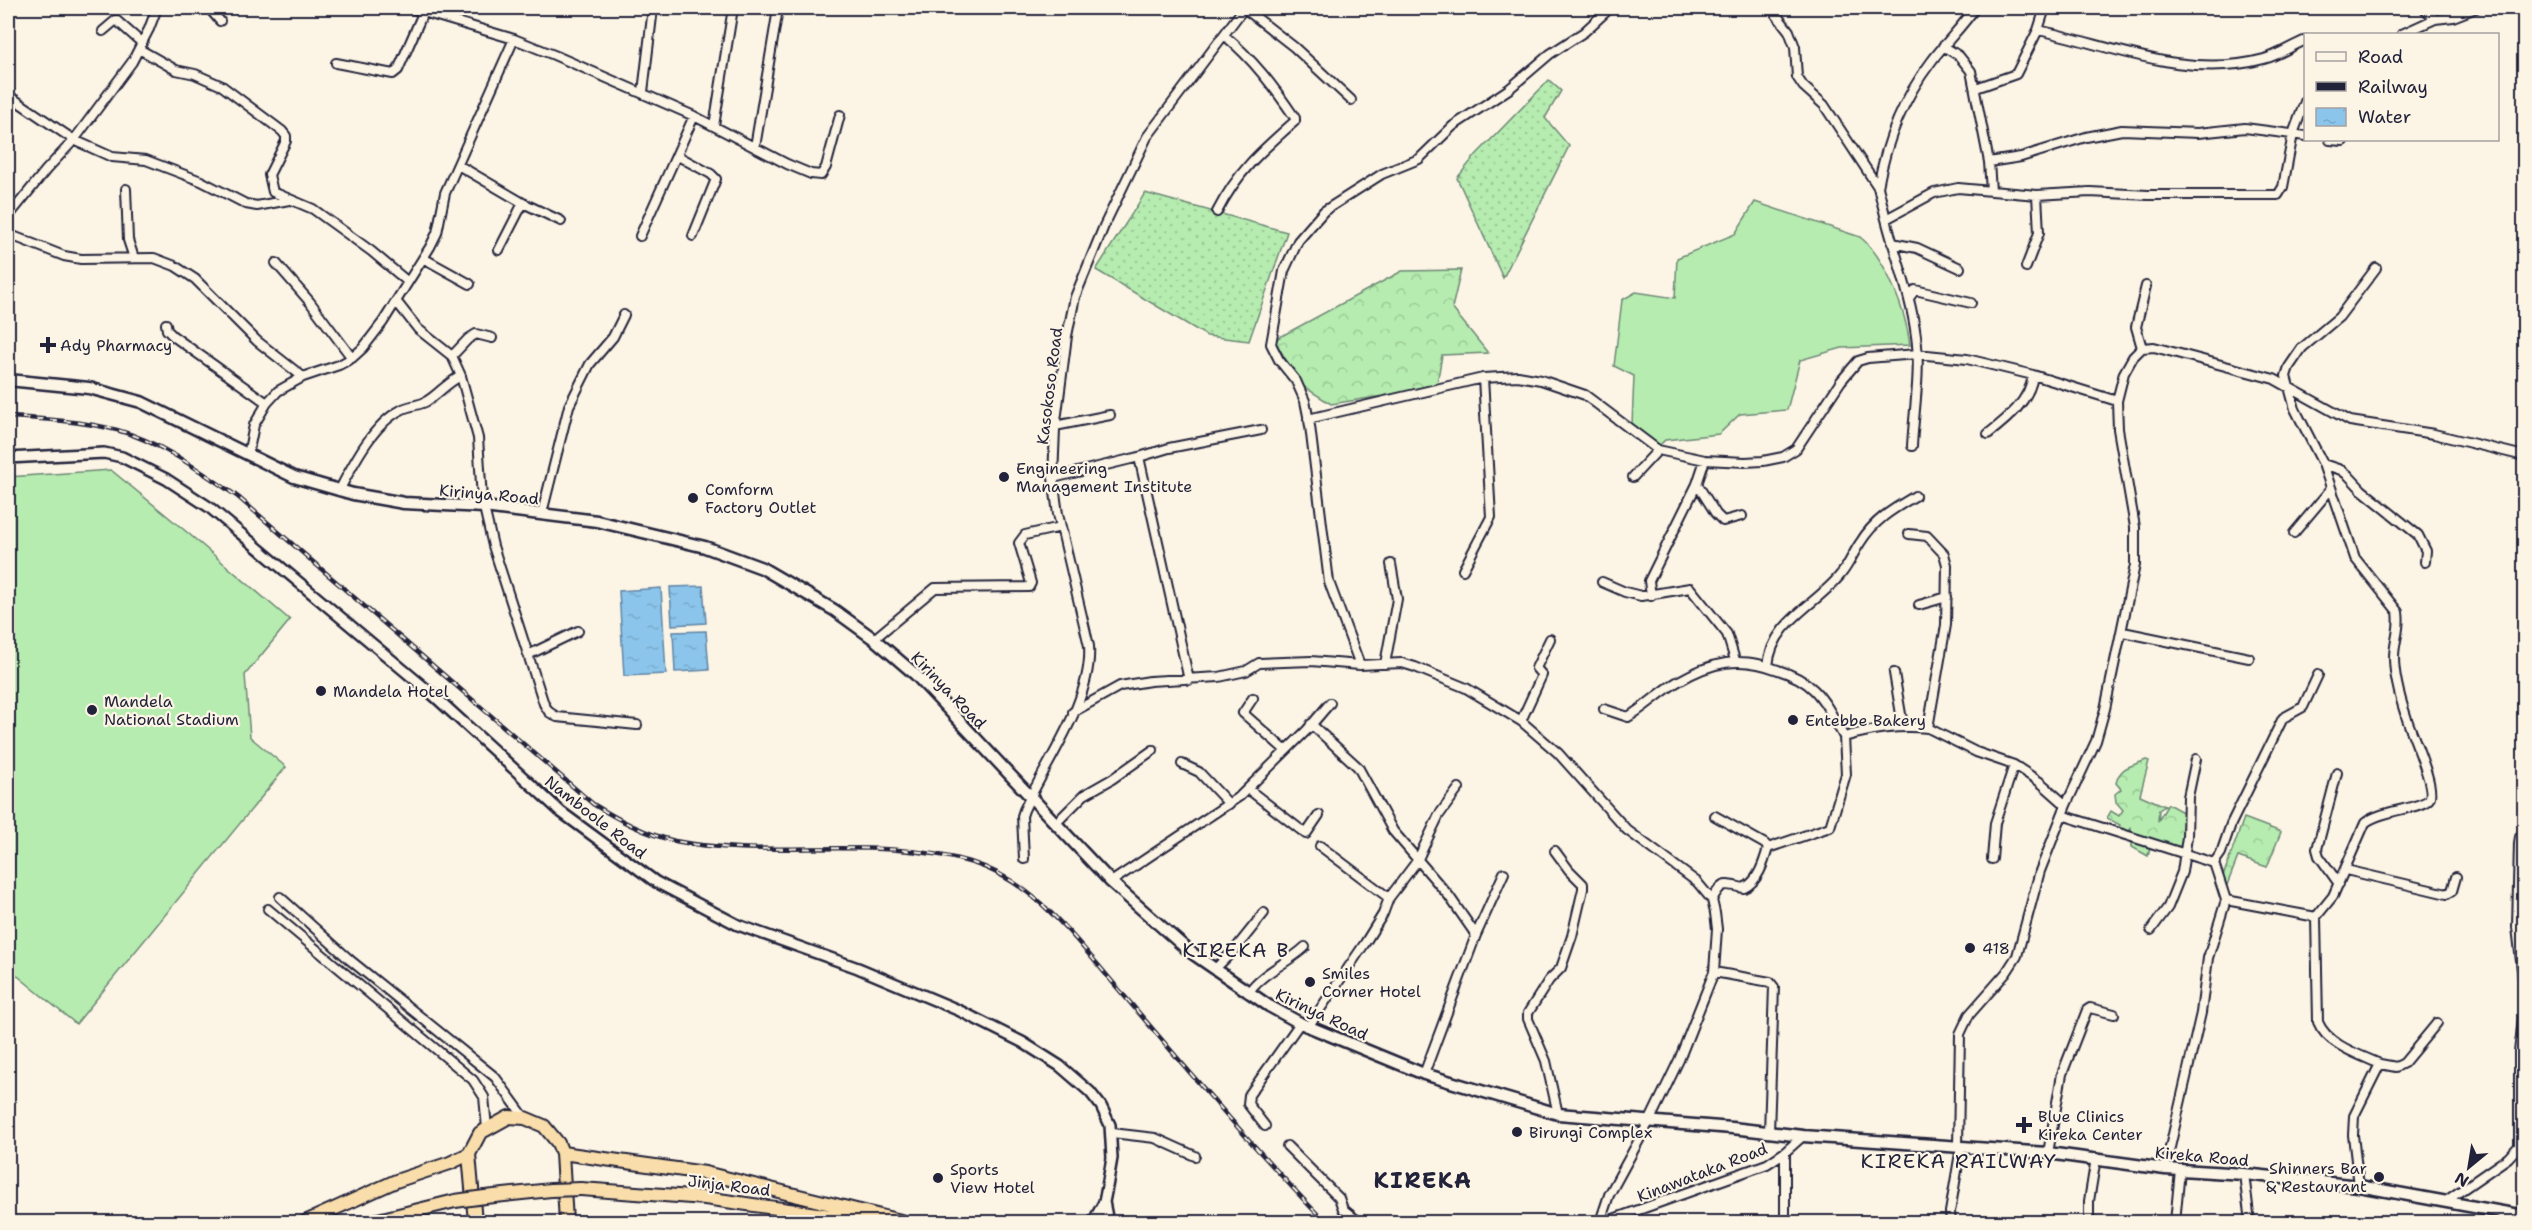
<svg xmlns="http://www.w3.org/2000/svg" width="2532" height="1230" viewBox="0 0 2532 1230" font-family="'Shantell Sans',sans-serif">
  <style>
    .grass { fill: url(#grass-dots); stroke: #6c8775; stroke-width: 1.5 }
    .forest { fill: url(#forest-crowns); stroke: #6c8775; stroke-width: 1.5 }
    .garden { fill: #b6ecaf; stroke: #6c8775; stroke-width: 1.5 }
    .water { fill: url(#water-ripples); stroke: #6184a5; stroke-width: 1.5 }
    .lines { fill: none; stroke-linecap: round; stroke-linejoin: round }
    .minor-casing { stroke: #22223b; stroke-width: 12 }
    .tertiary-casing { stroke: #22223b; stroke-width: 14 }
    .secondary-casing { stroke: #22223b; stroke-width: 15 }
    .trunk-casing { stroke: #22223b; stroke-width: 16 }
    .minor { stroke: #fcf5e5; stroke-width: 8 }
    .tertiary { stroke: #fcf5e5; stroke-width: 9 }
    .secondary { stroke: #fcf5e5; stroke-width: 10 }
    .trunk { stroke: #f9deab; stroke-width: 12 }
    .rail-casing { stroke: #22223b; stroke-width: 4.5 }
    .rail { stroke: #fcf5e5; stroke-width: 2; stroke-dasharray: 7; stroke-linecap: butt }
    .trunk-bridge-casing { stroke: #22223b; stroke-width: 16; stroke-linecap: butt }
    .trunk-bridge { stroke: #f9deab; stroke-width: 12 }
    .poi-dot { fill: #22223b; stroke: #fcf5e5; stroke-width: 2 }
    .labels { text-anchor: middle; stroke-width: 4.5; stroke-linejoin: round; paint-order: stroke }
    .poi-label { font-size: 16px; fill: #22223b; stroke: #fcf5e5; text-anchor: start }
    .street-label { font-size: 16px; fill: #22223b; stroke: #fcf5e5 }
    .quarter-label { font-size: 20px; letter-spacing: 1.5px; fill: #22223b; stroke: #fcf5e5 }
    .district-label { font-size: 22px; font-weight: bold; letter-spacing: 1.5px; fill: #22223b; stroke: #fcf5e5 }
  </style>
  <defs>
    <pattern id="grass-dots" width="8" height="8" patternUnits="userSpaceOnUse" patternTransform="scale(1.5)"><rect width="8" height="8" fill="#b6ecaf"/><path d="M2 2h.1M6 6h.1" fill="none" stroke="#9cca97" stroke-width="1.8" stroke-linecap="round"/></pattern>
    <pattern id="forest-crowns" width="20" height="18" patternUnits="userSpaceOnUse" patternTransform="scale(1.5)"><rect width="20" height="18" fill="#b6ecaf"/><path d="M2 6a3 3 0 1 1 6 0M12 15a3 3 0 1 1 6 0" fill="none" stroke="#9cca97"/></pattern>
    <pattern id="water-ripples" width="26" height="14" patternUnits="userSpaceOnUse" patternTransform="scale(1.5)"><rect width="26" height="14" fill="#8bc5eb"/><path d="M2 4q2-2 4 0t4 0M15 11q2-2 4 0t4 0" fill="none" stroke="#78a9ca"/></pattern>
  </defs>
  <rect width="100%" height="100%" fill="#fcf5e5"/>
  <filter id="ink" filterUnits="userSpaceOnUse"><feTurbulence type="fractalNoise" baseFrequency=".0167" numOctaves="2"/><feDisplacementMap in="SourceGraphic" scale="12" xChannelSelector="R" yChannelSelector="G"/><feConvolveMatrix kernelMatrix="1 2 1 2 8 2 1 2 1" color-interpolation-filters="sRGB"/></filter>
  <g filter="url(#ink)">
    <path class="grass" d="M1549 80 1561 91 1545 118 1569 146 1503 278 1457 178 1476 155Z
      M1145 193 1287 232 1249 341 1207 336 1096 270Z"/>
    <path class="forest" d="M1461 270 1452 308 1488 353 1442 355 1437 384 1409 392 1331 404 1301 385 1274 340 1402 271Z
      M2146 760 2149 761 2140 795 2165 806 2159 810 2158 821 2168 804 2188 815 2183 847 2151 842 2148 856 2132 847 2131 828 2124 840 2115 835 2120 825 2107 818 2111 811 2119 816 2123 810 2116 802 2115 794 2121 789 2116 783C2120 766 2132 766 2146 760Z
      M2244 818 2281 832 2267 867 2238 857 2227 885 2221 882Z"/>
    <path class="garden" d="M1755 202 1860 237C1886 257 1906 313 1910 345L1842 348 1800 360 1787 410 1740 414 1719 434 1665 440 1660 445 1632 425 1634 376 1614 366 1622 300 1636 292 1675 298 1677 258 1735 234Z
      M111 470 188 533 290 620 245 675 250 737 286 767 76 1024 8 968V477Z"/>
    <path class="water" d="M703 586 706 623 672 625 670 587Z
      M661 588 666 674 624 676 619 591Z
      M706 631 709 670 675 672 673 632Z"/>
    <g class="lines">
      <g class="minor-casing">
        <path id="minor" d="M209 8 220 21
          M410 8 514 39 554 55 694 116 787 164 811 174 821 175 826 167 840 115
          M1244 8 1294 47 1351 100
          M1771 8 1789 31 1795 47 1797 77 1803 86 1824 105 1878 187 1886 219
          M2424 8 2435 19
          M2038 30C2113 46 2186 80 2264 59 2279 55 2291 46 2306 40
          M103 31 116 20 142 43
          M2402 34 2435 19 2453 17 2476 8
          M1943 46 1959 56 1971 71 1989 162 1991 191
          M139 49 176 70 195 74 222 86 282 131 286 136V141L269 175 273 192 313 209 371 251 408 282
          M336 63 393 74 398 70 423 13
          M1976 88 2016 74 2038 30 2045 8
          M643 92 653 8
          M8 95 74 140 112 157 146 160 201 181 246 204 257 206 289 200
          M714 126 733 8
          M2330 140 2343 141
          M755 147 777 15
          M678 156 711 174 716 179 693 236
          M1989 162 2021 157 2086 137 2122 130 2198 133 2245 128 2306 136
          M458 165 523 203 561 221
          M1878 187C1886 142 1903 99 1931 62 1945 43 1962 27 1975 8
          M126 189 128 240 134 258
          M1217 212C1238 171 1261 151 1295 121V118C1274 87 1253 59 1224 35
          M8 217 46 170 74 140 132 62 149 29 157 8
          M8 234 64 256 81 259 154 258 175 266 195 279 257 341 303 377
          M640 236 694 116
          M1892 243 1917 248 1960 268
          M499 250 523 203
          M423 258 470 284
          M276 263 310 302 352 358
          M2026 267 2039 233 2037 195
          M1909 298 1915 290 1971 303
          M396 301 418 329 452 356 461 376 478 438 482 499 493 546 544 704 549 712 557 717 637 725
          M166 324 167 330 173 336 267 403
          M2142 348 2136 327 2146 286
          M452 356 468 339 476 334 492 338
          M1308 419 1483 378 1518 376 1541 380 1585 395 1658 450 1705 460 1745 462 1763 461 1783 457 1796 449 1841 381 1858 361 1868 358 1917 354 1967 359 2033 375 2117 401
          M1055 426 1110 415
          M1988 434C2007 419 2030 401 2033 375
          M1912 446C1914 410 1921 371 1916 336 1911 296 1896 258 1886 219L1934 193 1958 188 2037 195 2090 192 2148 195H2278L2283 187 2293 134 2306 99
          M248 455 254 425 267 403 278 391 303 377 339 365 352 358 363 348 383 322 430 247 437 233 445 193 514 39
          M2323 464 2341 470 2348 475 2362 490 2418 535 2426 551 2425 562
          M1633 477 1658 450
          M1053 478 1139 457
          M1697 484 1716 514 1723 521 1742 516
          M339 491C353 464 373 424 401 410 409 405 419 406 427 401 439 394 445 384 461 376
          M542 513 569 406 590 364 613 337 624 315
          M2294 533 2330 490
          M1909 534 1927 536 1944 554 1947 565 1946 625 1928 728 1976 752 2014 765 2040 782 2066 805
          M1463 570 1491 517 1483 378
          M1602 582 1625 592 1641 596 1690 588 1727 634 1735 660
          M1651 596 1649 581 1697 484 1705 460
          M1919 605 1947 597
          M2123 632 2249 658
          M874 639 935 588 1029 587 1031 583 1019 543 1025 535 1061 527
          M528 655 578 631
          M1385 664 1397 599 1391 564
          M1360 665 1329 582 1310 426 1305 401 1296 381 1279 360 1271 344 1284 271 1298 241 1324 211 1382 174 1419 159 1453 126 1509 89 1550 54 1584 32 1610 8
          M1768 666C1772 621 1817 605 1841 574 1849 565 1853 553 1860 543 1874 520 1893 509 1915 496
          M1894 673 1903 726
          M1189 680 1139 457 1169 448 1261 430
          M1253 698 1243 713 1285 750
          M1604 709 1628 717C1645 707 1660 692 1677 682 1711 662 1740 655 1778 670 1791 674 1804 680 1814 690 1827 703 1835 721 1844 737 1873 729 1898 725 1928 728
          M1073 712 1120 686 1150 681 1219 677 1246 671 1259 663 1311 661 1360 665 1402 663 1415 667 1466 688 1521 721 1558 753 1627 830 1697 882 1712 900 1715 913 1717 929 1714 972 1679 1060 1650 1120 1609 1195 1600 1222
          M1521 721 1542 675 1536 668 1550 639
          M1311 724 1358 767 1393 831 1449 896 1476 935
          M1182 764 1199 772 1229 804
          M2337 773 2317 849 2319 856 2339 884
          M1248 789 1306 834 1319 815
          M2062 815 2214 863 2226 900
          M1055 824 1084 795 1112 779 1153 750
          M2524 832 2520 837 2519 843 2517 927 2524 988
          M1320 846 1389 898
          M1768 848 1830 827 1846 774 1844 737
          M1555 851 1569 870 1583 884V889L1572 936 1561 968 1549 980 1528 1013V1019L1546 1061 1558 1114
          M1024 859 1022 816 1024 810C1046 762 1093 699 1089 646L1058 514 1053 478 1055 429 1067 336 1075 297 1104 226 1147 137 1244 8
          M1992 859 1995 823 2014 765
          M2214 863 2221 853 2231 824 2283 718 2303 707 2318 675
          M2346 870 2447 894 2452 891 2456 877
          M1111 882 1240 796 1307 730 1330 703
          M280 897 350 960 495 1077 525 1118
          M1712 900C1722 881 1724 884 1744 888 1758 882 1764 862 1768 848L1765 844 1715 816
          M268 909 473 1080 484 1097 487 1128
          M2316 917 2333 896 2365 823C2380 810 2421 809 2429 799 2437 788 2410 731 2406 716 2400 698 2394 676 2394 657 2394 641 2401 628 2398 612L2355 558 2323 464 2295 409 2286 376 2289 367 2302 348 2339 317 2376 268
          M2151 930 2168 907 2182 872 2187 837 2188 797 2196 759
          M1215 969 1236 948 1264 913
          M1714 972 1770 982 1774 987 1769 1132
          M1248 993C1262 972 1287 964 1305 947
          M1308 1027 1365 943 1383 914 1389 898 1417 861 1439 815 1459 788
          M2380 1064 2396 1067 2404 1063 2437 1023
          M1424 1074 1476 935 1504 873
          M1265 1126 1248 1104 1249 1095 1300 1023
          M1112 1133 1155 1138 1195 1156
          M1287 1146 1339 1198 1343 1209 1359 1222
          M1958 1146 1960 1034 1969 1015 2006 973 2017 956 2040 871 2066 805 2096 741 2105 709 2135 565V527L2118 429 2117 401 2124 373 2133 357 2142 348 2154 347 2274 379 2350 421 2434 434 2524 456
          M1785 1152V1222
          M2048 1153 2062 1074 2087 1010 2090 1008 2114 1014
          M2165 1169 2201 1013 2208 958 2226 900 2316 917 2318 1022C2327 1045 2360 1055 2380 1064L2354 1116 2353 1135 2359 1186
          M2244 1174 2250 1222
          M2446 1201 2508 1158 2519 1146V1052L2524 1011
          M1605 1222 1767 1164 1785 1152 1803 1136
          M1951 1222 1950 1212 1961 1147
          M2089 1222V1201L2096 1158
          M2175 1222 2180 1170
          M2502 1222 2503 1212"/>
      </g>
      <g class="tertiary-casing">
        <path id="tertiary" d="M8 458 104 453 122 457 166 479 209 507 431 693 561 812 656 882 738 925 858 968 958 1010 1022 1042 1060 1066 1090 1092 1101 1106 1110 1125 1112 1158 1107 1187 1104 1202 1093 1222
          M1104 1202 1108 1222"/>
      </g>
      <g class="secondary-casing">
        <path id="secondary" d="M8 380 89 388 141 402 294 477 353 494 404 503 484 507 597 521 705 547 762 568 834 610 874 639 916 675 1111 882 1189 951 1269 1006 1300 1023 1424 1074 1558 1114 1732 1128 1803 1136 2048 1153 2165 1169 2244 1174 2359 1186 2524 1216"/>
      </g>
      <g class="trunk-casing">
        <path id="trunk" d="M562 1153 705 1173 905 1222
          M581 1189 705 1198 872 1222
          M485 1197 551 1190
          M305 1222 396 1181 450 1163 469 1154
          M370 1222 455 1201
          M475 1222 469 1154 480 1133 509 1117 525 1118 544 1126 558 1143 562 1153 566 1222"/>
      </g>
      <use href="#minor" class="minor"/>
      <use href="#tertiary" class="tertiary"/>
      <use href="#secondary" class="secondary"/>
      <use href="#trunk" class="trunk"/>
      <g class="rail-casing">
        <path id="rail" d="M8 417C44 419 82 421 117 430 161 442 202 472 238 497L593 804C619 820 645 834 675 841 771 860 879 834 973 863 1031 881 1072 934 1109 978 1133 1006 1156 1033 1180 1061 1227 1116 1275 1170 1325 1222"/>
      </g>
      <use href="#rail" class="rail"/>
      <g class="trunk-bridge-casing">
        <path id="trunk-bridge" d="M551 1190 581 1189
          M455 1201 485 1197"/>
      </g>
      <use href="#trunk-bridge" class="trunk-bridge"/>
    </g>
  </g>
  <g class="poi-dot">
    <path d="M45 336h6v6h6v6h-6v6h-6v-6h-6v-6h6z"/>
    <circle cx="1004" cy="477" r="6"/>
    <circle cx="693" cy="498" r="6"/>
    <circle cx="321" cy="691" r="6"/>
    <circle cx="92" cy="710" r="6"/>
    <circle cx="1793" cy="720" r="6"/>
    <circle cx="1970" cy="948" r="6"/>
    <circle cx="1310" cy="982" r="6"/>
    <path d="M2021 1116h6v6h6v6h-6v6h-6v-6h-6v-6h6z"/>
    <circle cx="1517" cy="1132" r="6"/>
    <circle cx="2379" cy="1177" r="6"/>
    <circle cx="938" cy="1178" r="6"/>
  </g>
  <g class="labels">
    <g class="poi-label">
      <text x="60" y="351">Ady Pharmacy</text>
      <text x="1016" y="474">Engineering<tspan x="1016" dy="18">Management Institute</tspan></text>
      <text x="705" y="495">Comform<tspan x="705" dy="18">Factory Outlet</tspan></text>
      <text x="333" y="697">Mandela Hotel</text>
      <text x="104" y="707">Mandela<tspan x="104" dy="18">National Stadium</tspan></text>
      <text x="1805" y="726">Entebbe Bakery</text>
      <text x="1982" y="954">418</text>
      <text x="1322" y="979">Smiles<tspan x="1322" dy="18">Corner Hotel</tspan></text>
      <text x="2038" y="1122">Blue Clinics<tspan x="2038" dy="18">Kireka Center</tspan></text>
      <text x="1529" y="1138">Birungi Complex</text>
      <text x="2367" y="1174" text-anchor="end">Shinners Bar<tspan x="2367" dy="18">&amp; Restaurant</tspan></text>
      <text x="950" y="1175">Sports<tspan x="950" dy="18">View Hotel</tspan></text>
    </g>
    <g class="street-label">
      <text transform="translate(1049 386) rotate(-83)" y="6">Kasokoso Road</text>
      <text transform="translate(489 494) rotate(5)" y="6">Kirinya Road</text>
      <text transform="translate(949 690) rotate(46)" y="6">Kirinya Road</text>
      <text transform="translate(596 817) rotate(38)" y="6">Namboole Road</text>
      <text transform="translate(1322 1014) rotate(25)" y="6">Kirinya Road</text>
      <text transform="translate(2202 1156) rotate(5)" y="6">Kireka Road</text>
      <text transform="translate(1702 1172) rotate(-21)" y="6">Kinawataka Road</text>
      <text transform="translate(729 1185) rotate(7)" y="6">Jinja Road</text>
    </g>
    <g class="quarter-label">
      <text x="1236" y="957">KIREKA B</text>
      <text x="1959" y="1168">KIREKA RAILWAY</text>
    </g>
    <g class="district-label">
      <text x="1423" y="1188">KIREKA</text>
    </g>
  </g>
  <rect width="2532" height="1230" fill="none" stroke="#fcf5e5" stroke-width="30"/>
  <rect x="15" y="15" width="2502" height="1200" fill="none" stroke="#22223b" stroke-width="2" filter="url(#ink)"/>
  <rect x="2304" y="33" width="195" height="108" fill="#fcf5e5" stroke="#a5a1a1" stroke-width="1.5"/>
  <rect x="2316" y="52" width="30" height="9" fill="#fcf5e5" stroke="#a5a1a1" stroke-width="1.5"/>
  <text x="2358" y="63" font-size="18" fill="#22223b">Road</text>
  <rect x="2316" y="82" width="30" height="9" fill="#22223b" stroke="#a5a1a1" stroke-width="1.5"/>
  <text x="2358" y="93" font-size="18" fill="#22223b">Railway</text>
  <rect x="2316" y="108" width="30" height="18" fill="url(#water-ripples)" stroke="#a5a1a1" stroke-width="1.5"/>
  <text x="2358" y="123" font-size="18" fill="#22223b">Water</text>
  <g transform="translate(2469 1167) rotate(210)" stroke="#fcf5e5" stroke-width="4.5" paint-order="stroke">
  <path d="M0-4.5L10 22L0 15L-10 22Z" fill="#22223b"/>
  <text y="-9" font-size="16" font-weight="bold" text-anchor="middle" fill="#22223b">N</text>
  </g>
</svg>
